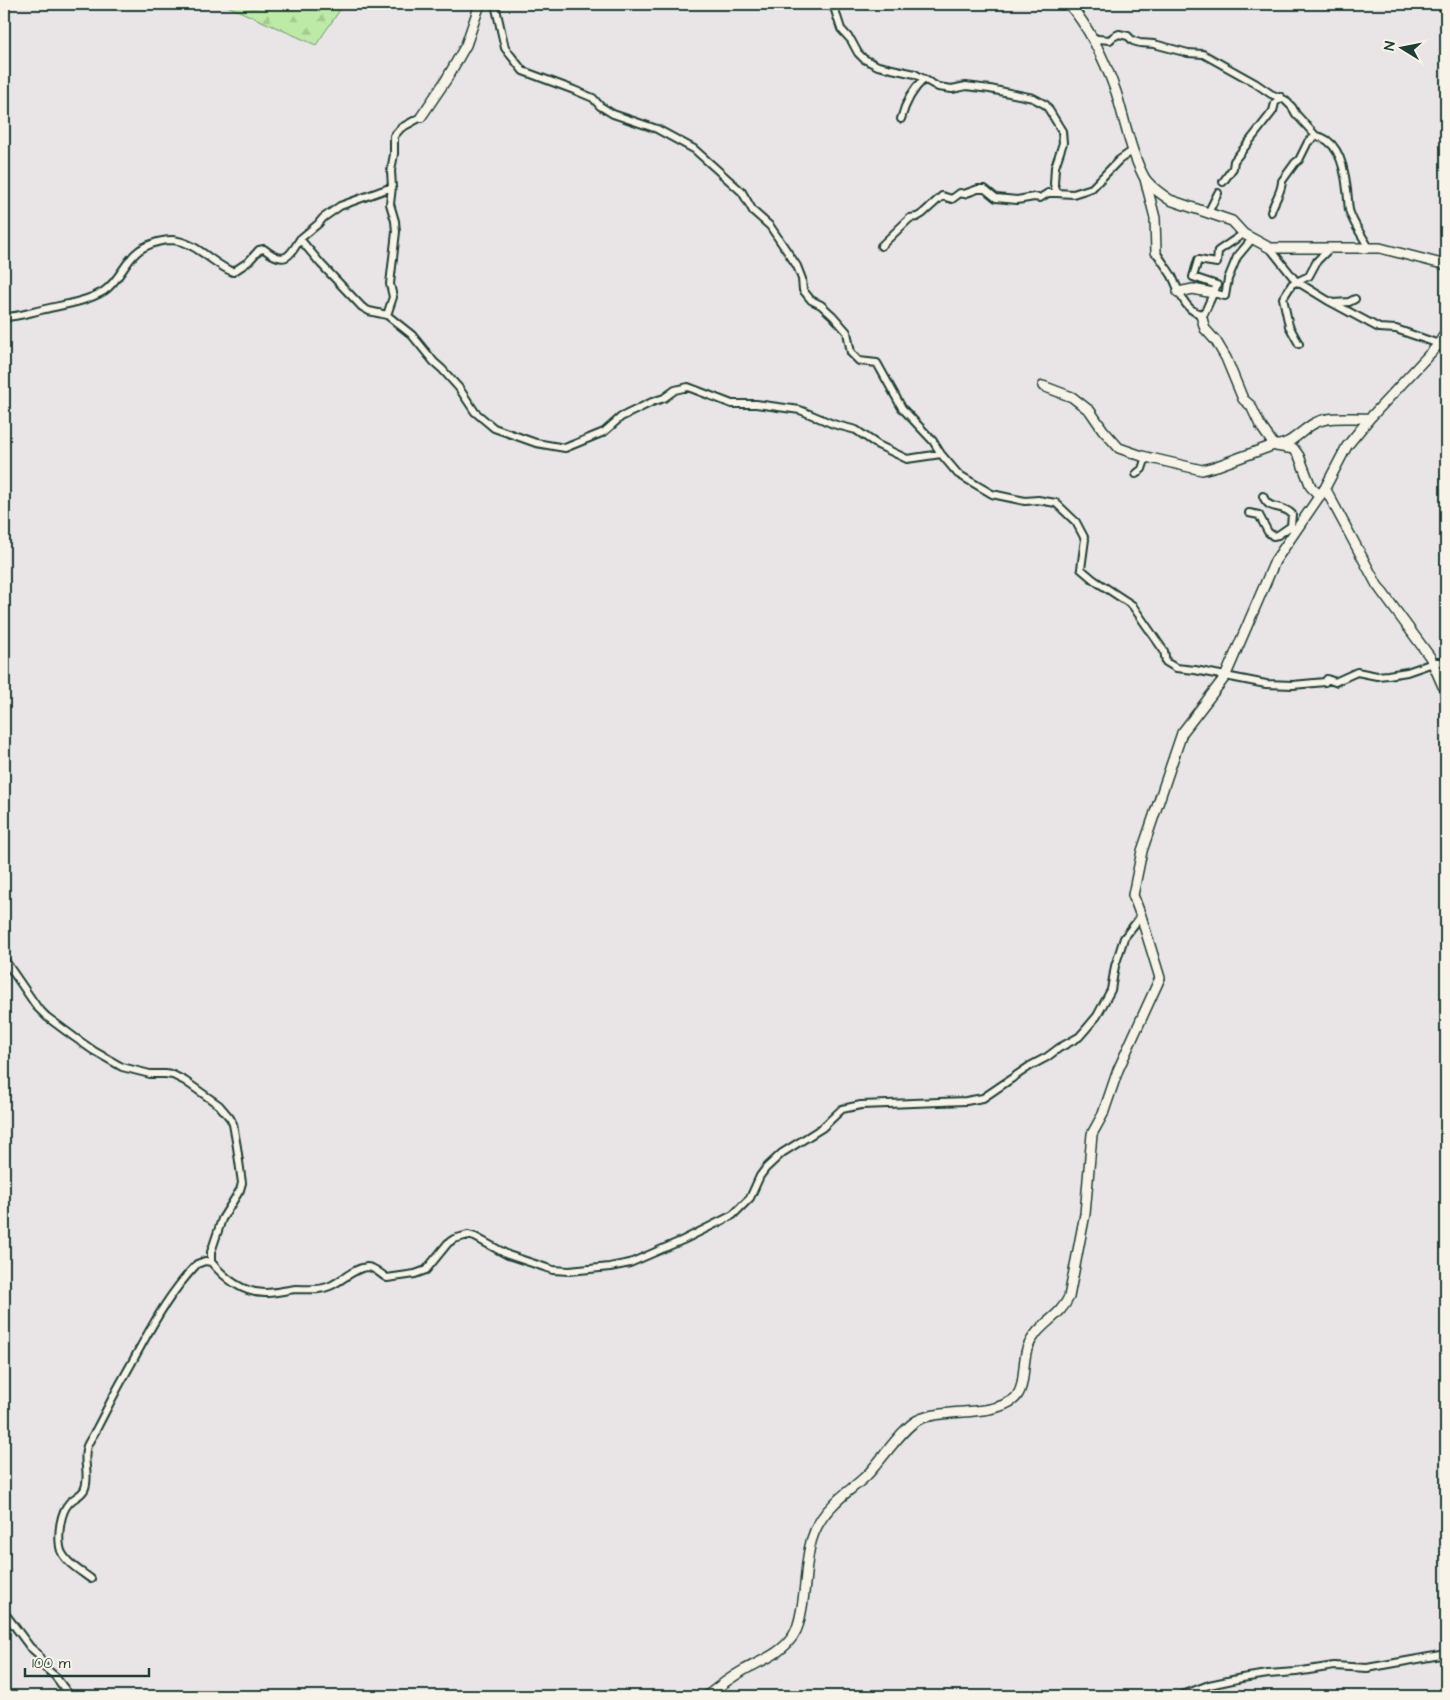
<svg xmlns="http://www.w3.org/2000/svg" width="1450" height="1700" viewBox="0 0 1450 1700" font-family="'Architects Daughter',sans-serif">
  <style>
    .forest { fill: url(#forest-firs); stroke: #6e946e }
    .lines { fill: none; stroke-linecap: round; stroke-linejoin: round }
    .street-casing { stroke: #1f3d34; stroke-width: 10 }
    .secondary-casing { stroke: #1f3d34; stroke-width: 12 }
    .street { stroke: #f7f3e8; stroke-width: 6 }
    .secondary { stroke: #f7f3e8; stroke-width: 9 }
  </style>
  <defs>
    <pattern id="forest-firs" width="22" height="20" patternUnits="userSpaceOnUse" patternTransform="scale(1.25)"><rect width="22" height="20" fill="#beeaa7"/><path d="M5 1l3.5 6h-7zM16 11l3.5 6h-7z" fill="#a3ca90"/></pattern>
  </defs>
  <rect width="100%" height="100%" fill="#e9e5e6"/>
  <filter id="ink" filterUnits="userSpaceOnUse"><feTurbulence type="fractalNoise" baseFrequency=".02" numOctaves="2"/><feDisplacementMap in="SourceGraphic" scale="10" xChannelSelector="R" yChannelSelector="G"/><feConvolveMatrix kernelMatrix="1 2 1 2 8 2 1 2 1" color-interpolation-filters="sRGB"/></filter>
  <g filter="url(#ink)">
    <path class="forest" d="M223 4H344L316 45Z"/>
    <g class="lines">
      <g class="street-casing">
        <path id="street" d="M495 4 505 48 523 71 574 90 593 98 600 106 613 114 657 129 694 149 742 192 753 211 770 226 797 266 802 279 803 290 811 300 821 305 833 316 847 332 851 353 859 361 877 363 902 408 933 441 941 454
          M833 4 841 29 851 40 858 53 864 59 878 66 915 74 938 87 952 89 966 86 990 89 1033 98 1046 105 1062 131 1063 143 1055 167 1054 184 1057 193 1073 194 1092 188 1119 160 1132 151
          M1092 37 1098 39 1110 40 1113 37 1119 34 1128 36 1133 41 1140 43 1154 44 1188 53 1203 54 1255 83 1271 94 1285 100 1292 107 1296 114 1316 136C1339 139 1345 171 1347 190 1348 197 1348 203 1349 210 1353 224 1362 235 1369 248
          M421 117 401 128 394 136V154L391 171 392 187 390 204 395 221 396 232 390 284 393 297 387 315 412 335 434 362 442 369 459 388 475 412 494 428 536 443 565 448 604 432 621 417 652 402 664 398 675 390 688 387 732 404H756L800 410 833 424 856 430 878 445 907 459 941 454 958 474 992 494 1025 501 1038 500 1056 503 1076 522 1085 539 1081 569 1094 580 1132 605 1164 651 1166 662 1176 668 1195 670 1266 684 1293 685 1325 682 1327 679 1335 682 1357 672 1377 676 1388 675 1407 672 1436 662H1446
          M901 119C905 104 912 90 924 79
          M1223 182 1233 168 1234 161 1273 111 1275 103 1281 97
          M1271 212C1274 201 1282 192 1282 181L1295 163 1299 160 1308 142 1316 136
          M1208 213 1218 193
          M300 239 318 224 323 218 340 206 392 187
          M881 246 910 218 917 217 922 214 942 196 952 199 960 193 964 194 978 189H985L996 198 1017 200 1034 197 1040 198 1048 193H1057
          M1269 247 1296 281 1327 300 1379 328 1396 329 1439 344
          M1156 252C1161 260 1167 268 1172 276 1179 290 1185 314 1204 314L1217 285 1193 277 1198 260 1217 263 1218 251 1243 234
          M1213 293 1225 296 1228 279 1237 257 1252 239
          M1333 303 1349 302 1355 299
          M4 317C17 317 28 313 41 310 61 305 86 302 104 291 118 282 124 264 136 253 144 245 161 240 172 240 197 242 212 264 233 272L248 262 259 250 264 249C284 265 289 258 300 239L321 264 362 307 369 311 387 315
          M1299 344 1289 326 1283 298 1292 284 1309 276 1317 261 1330 248
          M1136 474 1142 469 1146 457
          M1263 496C1269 512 1281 503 1292 514L1291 526 1293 529
          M1249 513 1259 515 1268 532 1273 536 1278 535 1291 526
          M4 959 37 1007 47 1017 74 1037 94 1051 122 1067 150 1074H165L173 1075 185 1081 219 1105 230 1118 233 1124 237 1147 242 1183 240 1190 222 1219 211 1252V1262L205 1261 197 1264C164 1299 148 1334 125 1375 115 1392 107 1409 98 1426 95 1433 90 1439 87 1446 82 1459 90 1474 85 1488 82 1496 74 1497 69 1503 60 1513 58 1534 60 1547 62 1561 81 1571 91 1579
          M211 1262C225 1278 242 1293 265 1293 276 1293 286 1290 296 1289 307 1289 319 1291 330 1286 342 1281 354 1268 367 1267 375 1267 380 1274 387 1278L415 1274 426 1270 448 1243 454 1239 468 1235 475 1237 508 1255 553 1270 569 1271 610 1267 630 1263 683 1240 733 1215 750 1198 760 1176 766 1168 782 1153 822 1128 842 1109 861 1105 966 1101 983 1098 1030 1066 1047 1057 1059 1048 1079 1037 1086 1029 1097 1016 1111 990 1115 966 1124 938 1141 916
          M4 1612 30 1647 38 1654 44 1667 55 1676 70 1696
          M1180 1696 1209 1685 1242 1678 1268 1674 1296 1672 1334 1666 1367 1668 1446 1654"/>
      </g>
      <g class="secondary-casing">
        <path id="secondary" d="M1069 4C1091 30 1105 61 1116 92 1125 121 1130 150 1144 177 1149 186 1161 194 1170 200L1232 221 1244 234 1270 248H1380L1446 265
          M421 117 446 80 466 45 480 4
          M1145 179 1155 218 1156 252
          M1178 292 1193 289 1213 293
          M1201 315 1205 329 1216 341 1226 358 1243 399 1251 406 1260 425 1274 445
          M1043 386 1072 397 1090 411 1103 430 1119 448 1142 456 1202 470 1217 466 1274 445C1290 447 1302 429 1315 423 1330 415 1353 419 1370 418
          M1276 446 1294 449 1299 456 1311 487 1320 496
          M1325 488 1377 585 1430 657 1446 693
          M707 1696C718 1687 730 1678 744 1670 762 1660 781 1654 793 1636 799 1627 800 1618 802 1607 809 1569 802 1535 833 1505 843 1494 856 1486 867 1475 881 1461 903 1427 918 1420 942 1408 992 1417 1014 1399 1026 1389 1022 1364 1027 1349 1037 1323 1058 1320 1069 1297L1085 1214 1092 1134 1103 1114 1118 1070 1160 978 1141 916 1133 895 1142 851 1182 733 1225 677 1275 561 1325 488 1347 446 1370 418 1439 344 1446 331"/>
      </g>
      <use href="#street" class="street"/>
      <use href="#secondary" class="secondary"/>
    </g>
  </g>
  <rect width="1450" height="1700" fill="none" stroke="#f7f3e8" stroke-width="20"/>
  <rect x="10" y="10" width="1430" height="1680" fill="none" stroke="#1f3d34" stroke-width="2" filter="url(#ink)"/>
  <g transform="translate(1402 48) rotate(280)" stroke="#f7f3e8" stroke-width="4" paint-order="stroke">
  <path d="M0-4L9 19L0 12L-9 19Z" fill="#1f3d34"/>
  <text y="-8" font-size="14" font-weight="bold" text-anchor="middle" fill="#1f3d34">N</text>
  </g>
  <path d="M25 1668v8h124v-8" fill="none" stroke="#1f3d34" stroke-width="2.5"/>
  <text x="32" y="1668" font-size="15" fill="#1f3d34" stroke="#f7f3e8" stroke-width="4" paint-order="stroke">100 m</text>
</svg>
